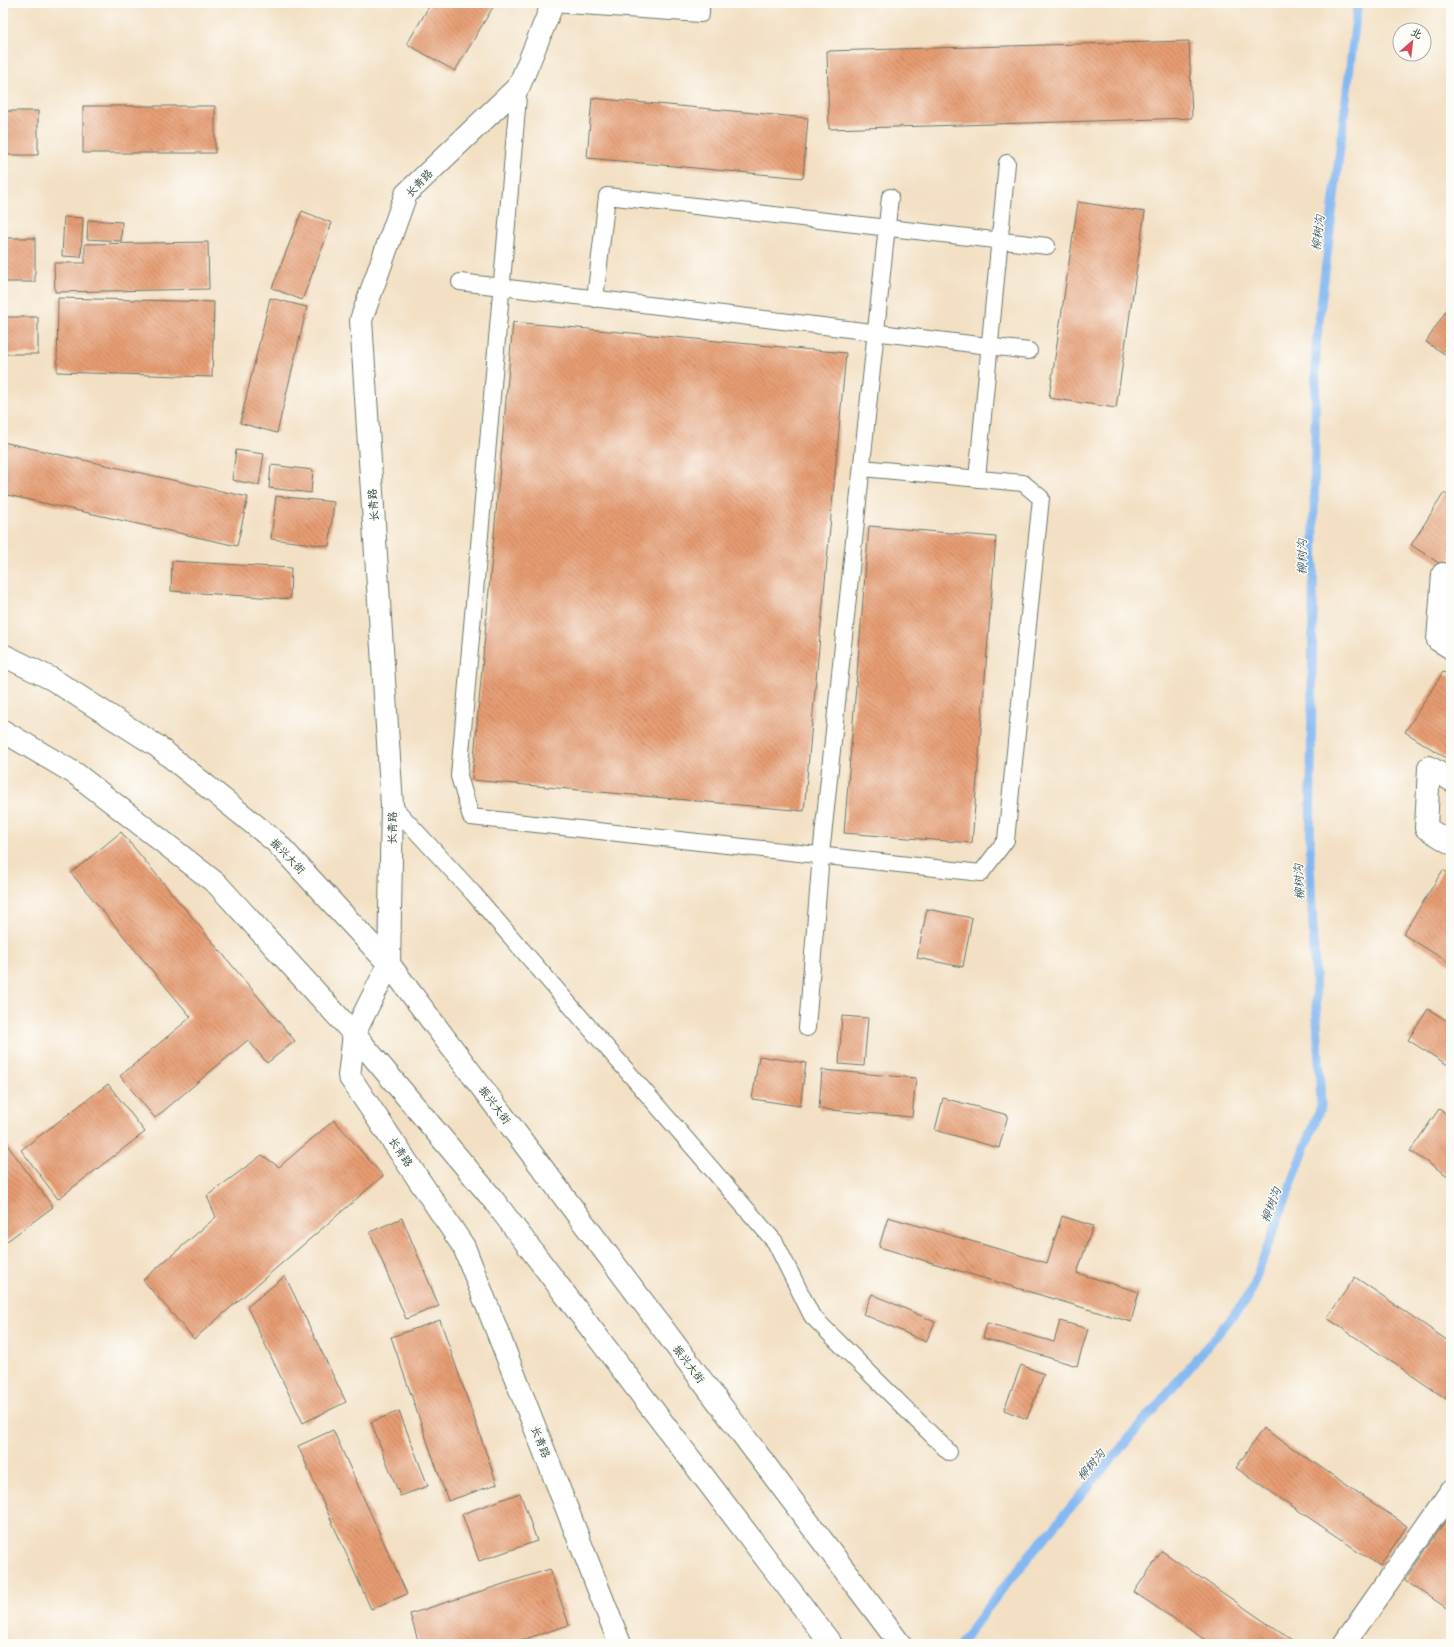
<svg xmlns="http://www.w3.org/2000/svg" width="1454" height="1647" viewBox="0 0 1454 1647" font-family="Pangolin,'LXGW WenKai TC',sans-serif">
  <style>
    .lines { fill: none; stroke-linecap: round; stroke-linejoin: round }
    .stream { stroke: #83b8f2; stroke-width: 9 }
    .building { fill: url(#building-back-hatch) }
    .service-casing { stroke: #697666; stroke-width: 18 }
    .minor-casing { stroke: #697666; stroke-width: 24 }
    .tertiary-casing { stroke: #697666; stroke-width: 24 }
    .service { stroke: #fff; stroke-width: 16 }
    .minor { stroke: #fff; stroke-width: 22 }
    .tertiary { stroke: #fff; stroke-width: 22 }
    .labels { text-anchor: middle; stroke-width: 3; stroke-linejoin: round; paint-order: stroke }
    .street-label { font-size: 11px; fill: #1f3d34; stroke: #fdfcf7 }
    .water-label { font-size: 12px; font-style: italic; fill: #385c64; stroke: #fdfcf7 }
  </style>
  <defs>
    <pattern id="building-back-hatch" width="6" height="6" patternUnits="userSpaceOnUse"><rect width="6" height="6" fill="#e69c72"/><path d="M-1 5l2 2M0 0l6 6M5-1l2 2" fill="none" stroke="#ba805e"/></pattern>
  </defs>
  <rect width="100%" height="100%" fill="#fdfcf7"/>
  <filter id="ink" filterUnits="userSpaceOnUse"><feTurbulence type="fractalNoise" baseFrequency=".025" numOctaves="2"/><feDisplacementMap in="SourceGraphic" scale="8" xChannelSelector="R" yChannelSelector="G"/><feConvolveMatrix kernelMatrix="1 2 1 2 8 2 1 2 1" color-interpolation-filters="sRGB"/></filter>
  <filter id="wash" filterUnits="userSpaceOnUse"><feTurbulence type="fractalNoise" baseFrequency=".012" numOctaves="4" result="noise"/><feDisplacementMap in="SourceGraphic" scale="16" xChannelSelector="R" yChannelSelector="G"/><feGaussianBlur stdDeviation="0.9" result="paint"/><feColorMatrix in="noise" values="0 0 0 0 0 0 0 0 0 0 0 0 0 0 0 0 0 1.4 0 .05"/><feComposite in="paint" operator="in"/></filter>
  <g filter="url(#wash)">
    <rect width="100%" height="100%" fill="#f3e0c4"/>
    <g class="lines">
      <path class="stream" d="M960 1644 1010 1579 1248 1298 1321 1106 1310 863 1316 345 1357 9 1356 3"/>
    </g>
    <g id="blocks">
      <path class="building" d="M431 3H494L493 7 455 71 407 44Z
        M1189 41 1192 118 829 129 827 51Z
        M592 98 808 118 803 178 587 158Z
        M83 106H215V153H83Z
        M3 111H38V155H3Z
        M1078 202 1145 212 1116 408 1049 398Z
        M302 211 332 223 302 300 272 288Z
        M64 217 83 218 81 257 62 256Z
        M88 220 122 222 121 241 87 239Z
        M3 238H35V282H3Z
        M208 242 209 289 55 292 54 263H85V244Z
        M58 298 214 302 212 377 57 372Z
        M270 298 307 307 277 433 240 423Z
        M1451 303V358L1426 342Z
        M3 317H38V354H3Z
        M513 322 846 353 804 811 472 780Z
        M3 442 248 497 237 546 3 494Z
        M236 450 264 454 259 485 232 480Z
        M271 465 313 470 311 493 269 488Z
        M1444 493 1451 498V571L1411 545Z
        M276 496 334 502 329 546 271 539Z
        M869 526 996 537 972 843 844 833Z
        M172 561 291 568 290 599 171 591Z
        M1443 672 1451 676V761L1405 732Z
        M121 832 295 1041 267 1063 248 1040 155 1118 120 1076 191 1017 71 873Z
        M1443 870 1451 875V964L1403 934Z
        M927 909 972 918 963 967 917 958Z
        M1428 1009 1451 1023V1067L1408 1040Z
        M842 1016 868 1018 864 1066 839 1064Z
        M759 1056 806 1063 800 1106 752 1099Z
        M822 1070 916 1078 912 1117 819 1109Z
        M108 1084 145 1132 58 1199 21 1150Z
        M943 1098 1008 1115 999 1148 935 1130Z
        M1439 1109 1451 1117V1178L1410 1151Z
        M334 1120 383 1176 194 1339 143 1280 216 1217 207 1196 262 1155 279 1167Z
        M3 1139 53 1207 3 1244Z
        M1062 1216 1093 1226 1077 1273 1139 1292 1131 1322 879 1247 888 1217 1047 1263Z
        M402 1218 439 1306 406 1319 370 1232Z
        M285 1276 346 1402 303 1423 247 1307Z
        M1355 1277 1451 1343V1402L1327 1318Z
        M872 1294 935 1322 926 1342 863 1314Z
        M440 1320 497 1484 448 1501 391 1337Z
        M1060 1321 1088 1329 1077 1366 983 1338 987 1323 1054 1342Z
        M1021 1365 1044 1374 1027 1419 1004 1410Z
        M399 1411 428 1486 400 1496 371 1422Z
        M1263 1428 1407 1526 1380 1566 1236 1468Z
        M333 1430 407 1594 371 1609 298 1446Z
        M520 1493 537 1541 479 1561 462 1514Z
        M1449 1516 1451 1517V1611L1405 1580Z
        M1162 1551 1297 1644H1211L1134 1592Z
        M550 1569 569 1625 509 1644H419L410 1614Z"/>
    </g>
  </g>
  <g filter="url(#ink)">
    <use href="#blocks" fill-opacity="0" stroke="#697666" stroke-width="1"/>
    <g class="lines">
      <g class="service-casing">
        <path id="service" d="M552 4 701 14V3
          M519 86 459 776 471 817 981 873 1006 840 1041 498 1023 483 862 468
          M460 282 1029 351
          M595 299 607 196 1047 246
          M977 479 1007 163
          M392 805 473 893 775 1242 812 1316 949 1452
          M807 1028 821 855 890 197"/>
      </g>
      <g class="minor-casing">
        <path id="minor" d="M553 3 519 86 406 194 361 320 392 805 389 964 354 1034 349 1076 464 1247 620 1644
          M1451 579 1443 574 1438 640 1451 648
          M1451 780 1429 767 1426 828 1451 843
          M1344 1644 1451 1491"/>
      </g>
      <g class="tertiary-casing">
        <path id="tertiary" d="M3 655 52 679 157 746 276 842 389 964 900 1644
          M3 731 76 774 217 884 354 1034 491 1197 831 1644"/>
      </g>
      <use href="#service" class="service"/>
      <use href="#minor" class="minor"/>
      <use href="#tertiary" class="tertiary"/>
    </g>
  </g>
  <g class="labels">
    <g class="street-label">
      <text transform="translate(419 183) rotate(-46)" y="4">长青路</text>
      <text transform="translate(373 505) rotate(-94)" y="4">长青路</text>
      <text transform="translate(392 828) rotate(-89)" y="4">长青路</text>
      <text transform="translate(288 856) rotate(46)" y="4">振兴大街</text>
      <text transform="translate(495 1105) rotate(53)" y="4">振兴大街</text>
      <text transform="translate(401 1152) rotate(56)" y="4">长青路</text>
      <text transform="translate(689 1364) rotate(53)" y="4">振兴大街</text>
      <text transform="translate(541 1442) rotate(69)" y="4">长青路</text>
    </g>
    <g class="water-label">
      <text transform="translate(1318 233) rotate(-83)" y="4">柳树沟</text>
      <text transform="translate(1302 557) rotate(-89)" y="4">柳树沟</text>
      <text transform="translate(1299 882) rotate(-92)" y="4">柳树沟</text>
      <text transform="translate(1271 1205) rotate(-69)" y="4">柳树沟</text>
      <text transform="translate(1091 1465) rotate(-50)" y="4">柳树沟</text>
    </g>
  </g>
  <rect width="1454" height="1647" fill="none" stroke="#fdfcf7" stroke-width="16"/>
  <g transform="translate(1412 42) rotate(28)"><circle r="19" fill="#fdfcf7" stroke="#a4b0a9"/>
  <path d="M0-3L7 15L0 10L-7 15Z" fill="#d1495b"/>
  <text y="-6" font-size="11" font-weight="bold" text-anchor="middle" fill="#1f3d34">北</text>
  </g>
</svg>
